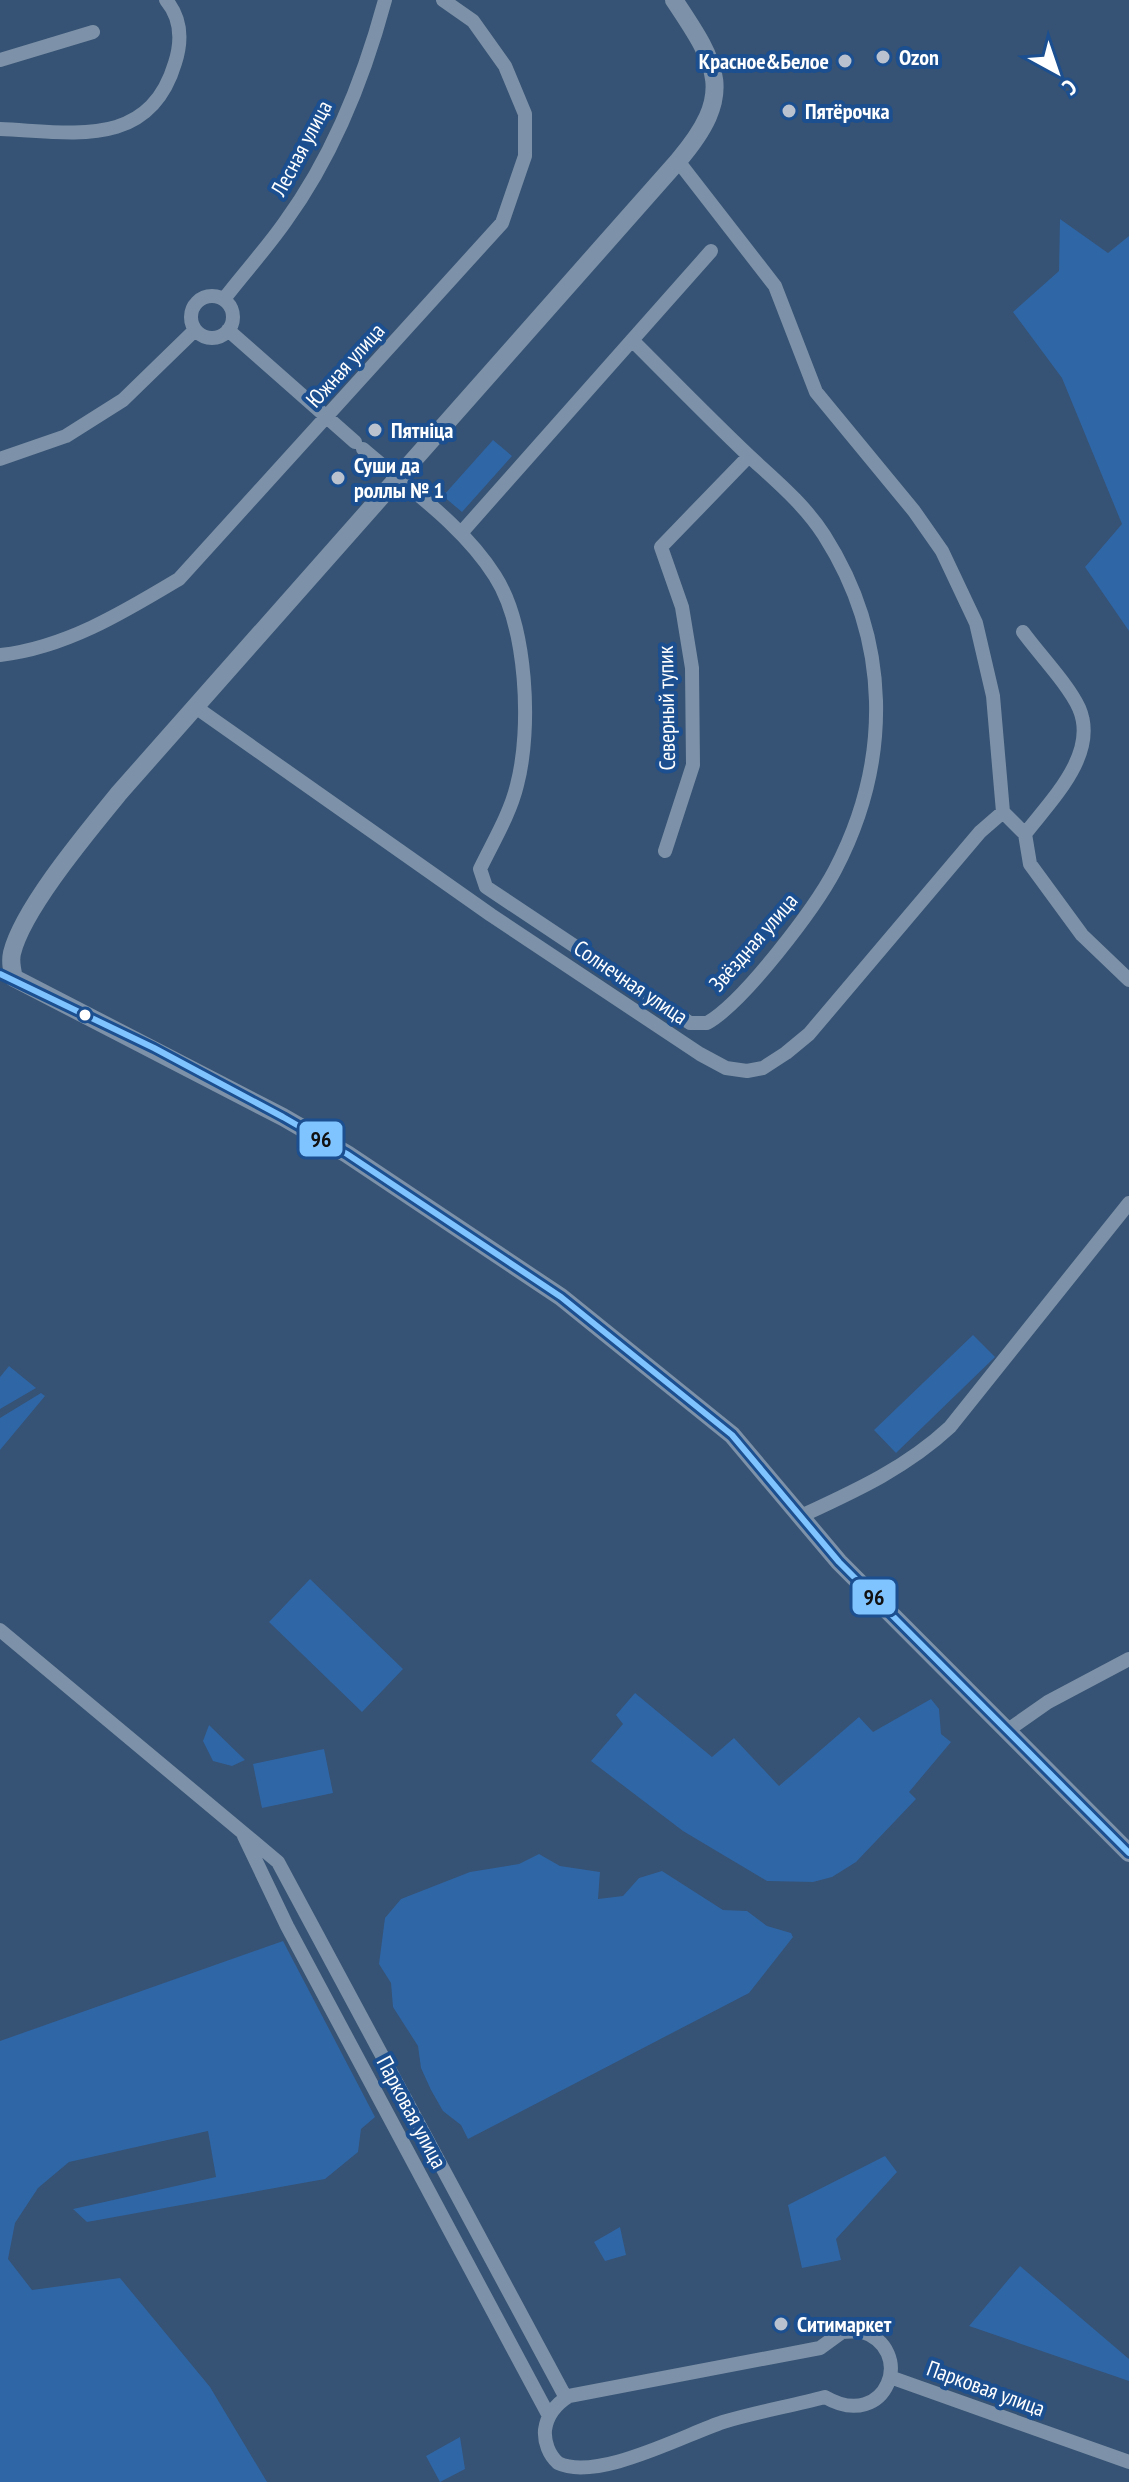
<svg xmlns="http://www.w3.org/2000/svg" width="1129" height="2482" viewBox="0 0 1129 2482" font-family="'PT Sans Narrow',sans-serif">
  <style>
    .green { fill: #2f66a5 }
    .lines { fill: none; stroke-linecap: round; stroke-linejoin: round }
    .minor { stroke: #7d92a8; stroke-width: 14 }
    .tertiary { stroke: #7d92a8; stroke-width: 18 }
    .bus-1-casing { stroke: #1b4f8f; stroke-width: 12 }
    .bus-1 { stroke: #80c4ff; stroke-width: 6 }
    .poi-dot { fill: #b9c2ce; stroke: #1b4f8f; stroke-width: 3 }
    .bus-dot { fill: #fff; stroke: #1b4f8f; stroke-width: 3 }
    .labels { text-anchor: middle; stroke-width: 8; stroke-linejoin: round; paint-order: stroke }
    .poi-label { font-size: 22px; font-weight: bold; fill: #fff; stroke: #1b4f8f; text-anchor: start }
    .street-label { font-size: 22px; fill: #fff; stroke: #1b4f8f }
    .line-badge { stroke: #1b4f8f; stroke-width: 3 }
    .pale-badge-label { font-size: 22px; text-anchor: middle; font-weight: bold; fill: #111 }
  </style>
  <rect width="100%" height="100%" fill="#365274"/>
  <path class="green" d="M1060 219 1108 253 1129 236V631L1085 567 1122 524 1062 378 1013 312 1059 271Z
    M493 440 512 456 462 512 443 496Z
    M973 1335 995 1357 896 1453 874 1430Z
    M9 1366 36 1388 0 1409V1377Z
    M41 1393 45 1396 0 1450V1418Z
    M310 1579 403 1669 362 1712 269 1622Z
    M635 1693 712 1757 734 1738 779 1786 859 1717 873 1732 931 1699 939 1709 941 1734 951 1742 909 1792 916 1799 856 1862 832 1877 813 1882 767 1881 683 1831 591 1761 623 1724 616 1715Z
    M209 1725 245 1760 232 1766 213 1761 203 1741Z
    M324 1749 333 1793 262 1808 253 1764Z
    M539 1854 560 1866 600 1872 598 1899 623 1896 639 1878 662 1871 723 1910 747 1911 767 1926 791 1933 793 1937 749 1993 468 2139 461 2125 443 2111 431 2090 421 2068 418 2046 393 2007 391 1983 379 1964 385 1918 401 1899 470 1872 519 1864Z
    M283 1941 375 2117 361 2129 358 2152 325 2179 87 2222 73 2209 216 2177 208 2131 69 2162 38 2188 15 2223 8 2259 32 2290 120 2278 210 2387 267 2482H0V2041Z
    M885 2156 897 2172 836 2239 841 2260 802 2268 788 2205Z
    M620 2227 626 2255 605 2261 594 2242Z
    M1020 2266 1129 2359V2381L969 2326Z
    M460 2437 465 2469 440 2482 426 2456Z"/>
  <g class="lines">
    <path class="minor" d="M0 60 93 32
      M0 129C72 132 149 150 175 63 182 41 182 19 166 0
      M678 161 775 286 816 392 914 511 942 551 976 623 993 696 1003 812 1025 834
      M191 317a21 21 0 1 1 42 0a21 21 0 1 1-42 0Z
      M224 299C244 273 266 249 285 222 333 156 364 78 385 0
      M228 330 355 442
      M363 449C408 488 463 525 495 576 527 626 532 728 517 785 510 814 493 842 480 869L486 887 690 1023H707C744 1002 815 908 835 870 892 761 891 640 824 535 804 504 776 481 749 456 709 418 671 379 632 340
      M0 459 66 436 123 400 195 330
      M461 533 711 251
      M1023 632C1039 654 1068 684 1079 708 1099 754 1051 800 1025 834L1030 864 1082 935 1129 980
      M0 655C65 648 124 612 179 579L502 223 525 156V114L505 66 473 21 443 0
      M194 706 491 915 700 1054 726 1068 747 1071 763 1068 786 1053 809 1034 980 832 1003 812
      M665 851 693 765 692 668 682 607 661 547 749 456
      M801 1516C855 1491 906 1468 950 1427L1129 1203
      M0 1630 278 1862 566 2398
      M1008 1730 1048 1702 1129 1659
      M244 1836 287 1926 549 2416
      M860 2331C918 2348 887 2433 825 2397 791 2406 756 2412 723 2422 684 2435 597 2482 558 2463 549 2455 544 2442 545 2430 547 2415 556 2404 569 2396L820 2348 842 2332Z
      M890 2377 1129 2462"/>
    <path class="tertiary" d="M674 0C719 67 735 94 678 161L120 792C90 829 23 908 12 953 10 962 12 970 14 978L283 1117 347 1154 561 1297 732 1435 839 1562 1129 1853"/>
    <g class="bus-1-casing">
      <path id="bus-1" d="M0 974 154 1048 283 1117 347 1154 561 1297 732 1435 839 1562 1129 1853"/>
    </g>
    <use href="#bus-1" class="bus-1"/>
  </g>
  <g class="poi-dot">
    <circle cx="883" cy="57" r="8"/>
    <circle cx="845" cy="61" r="8"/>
    <circle cx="789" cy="111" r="8"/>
    <circle cx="375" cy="430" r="8"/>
    <circle cx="338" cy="478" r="8"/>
    <circle cx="781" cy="2324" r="8"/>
  </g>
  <circle class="bus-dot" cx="85" cy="1015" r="7"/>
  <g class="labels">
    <g class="poi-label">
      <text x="899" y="65">Ozon</text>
      <text x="829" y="69" text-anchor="end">Красное&amp;Белое</text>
      <text x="805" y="119">Пятёрочка</text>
      <text x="391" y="438">Пятнiца</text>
      <text x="354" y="473">Суши да<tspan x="354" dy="25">роллы № 1</tspan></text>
      <text x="797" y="2332">Ситимаркет</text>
    </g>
    <g class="street-label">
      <text transform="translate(301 148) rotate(-62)" y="8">Лесная улица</text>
      <text transform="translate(345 365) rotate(-48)" y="8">Южная улица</text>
      <text transform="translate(666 708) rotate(-91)" y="8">Северный тупик</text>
      <text transform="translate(753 942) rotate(-49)" y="8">Звёздная улица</text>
      <text transform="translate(631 982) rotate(34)" y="8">Солнечная улица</text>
      <text transform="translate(412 2112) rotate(62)" y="8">Парковая улица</text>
      <text transform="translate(986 2388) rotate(20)" y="8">Парковая улица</text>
    </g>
  </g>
  <g class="line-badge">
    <rect x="298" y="1120" width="46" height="38" rx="8" fill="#80c4ff"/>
    <rect x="851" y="1578" width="46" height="38" rx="8" fill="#80c4ff"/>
  </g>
  <g class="pale-badge-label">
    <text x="321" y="1147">96</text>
    <text x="874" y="1605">96</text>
  </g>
  <g transform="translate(1057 72) rotate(140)" stroke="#1b4f8f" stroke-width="6" paint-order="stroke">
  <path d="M0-6L14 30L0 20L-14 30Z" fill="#ffffff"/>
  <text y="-12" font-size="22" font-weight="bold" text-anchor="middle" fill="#ffffff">С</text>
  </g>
</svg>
